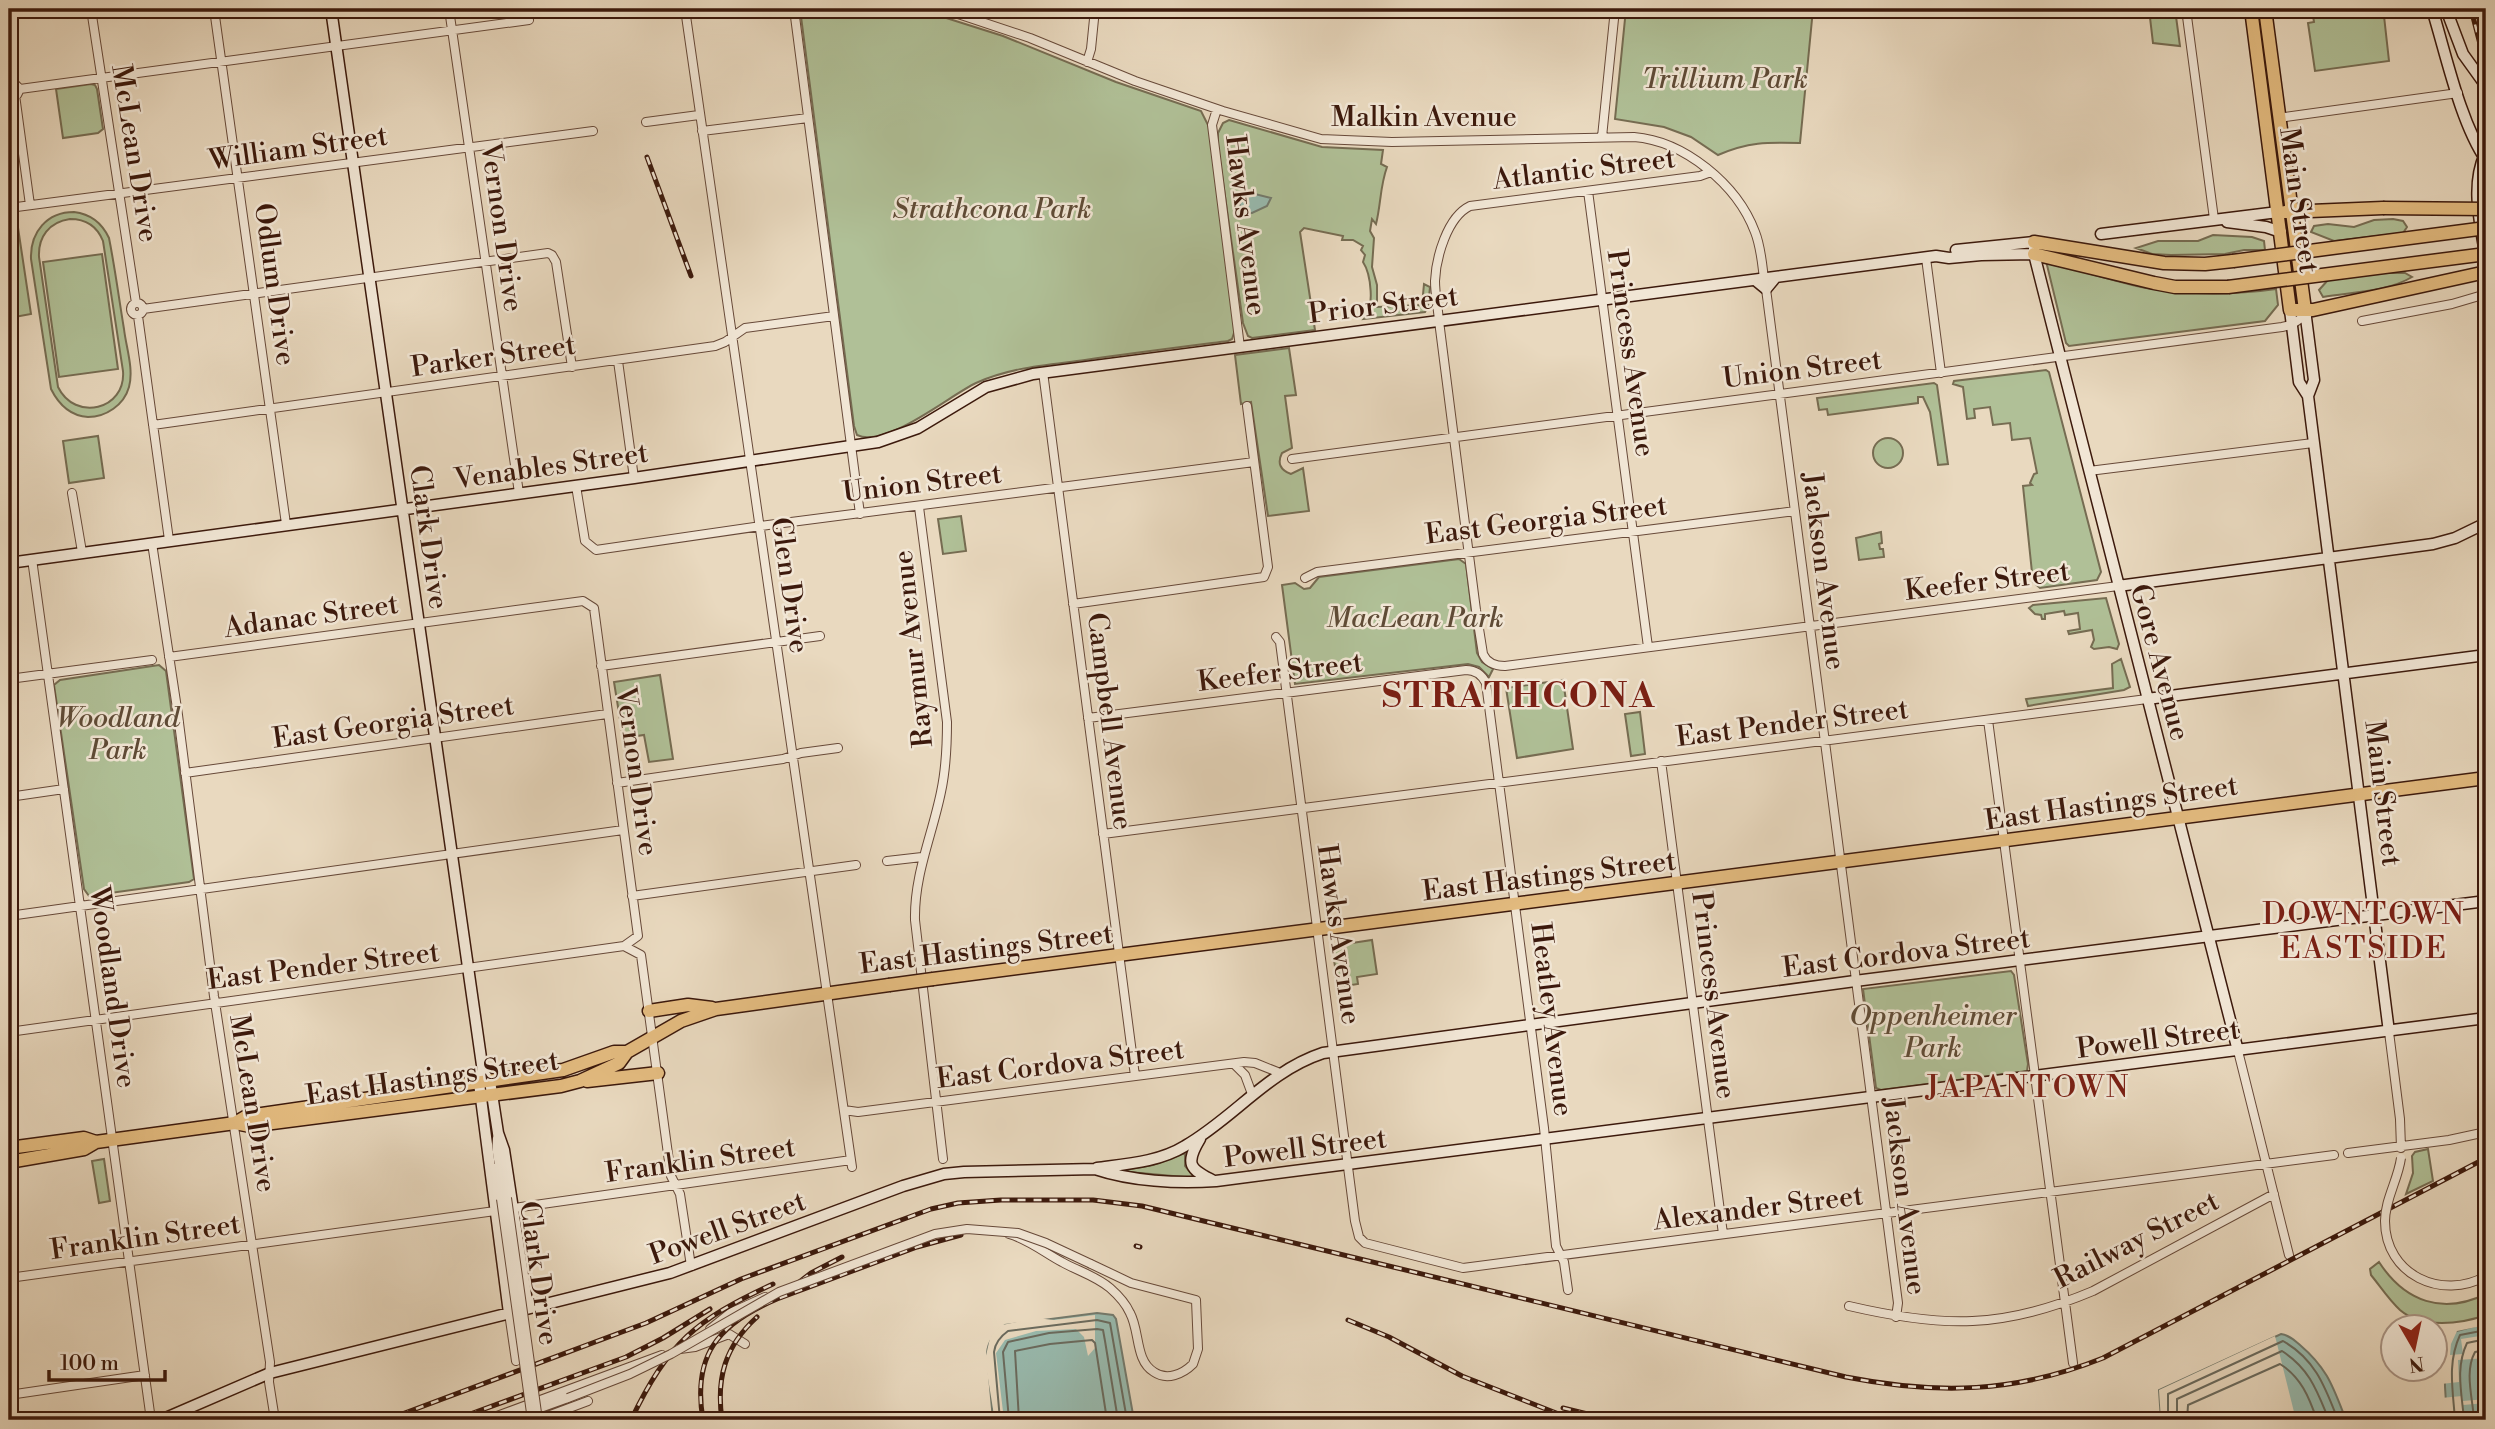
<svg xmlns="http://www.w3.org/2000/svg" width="2495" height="1429" viewBox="0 0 2495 1429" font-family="'Libre Bodoni',serif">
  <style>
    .green { fill: #b0c097; stroke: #766c52; stroke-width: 2; fill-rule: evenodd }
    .water { fill: #98baae; stroke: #737a6d; stroke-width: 2 }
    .pier { fill: #e9d9bf }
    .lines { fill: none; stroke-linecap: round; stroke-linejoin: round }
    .shore { stroke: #6a6a5d; stroke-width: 2 }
    .street-casing { stroke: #674939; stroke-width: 10 }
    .secondary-casing { stroke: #3c190c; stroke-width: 13 }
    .primary-casing { stroke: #3c190c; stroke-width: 15 }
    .street { stroke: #f1e6d5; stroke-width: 8 }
    .secondary { stroke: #f1e6d5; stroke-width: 10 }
    .primary { stroke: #e4bc80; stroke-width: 12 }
    .rail-casing { stroke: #3c190c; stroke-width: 5 }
    .rail { stroke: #f1e6d5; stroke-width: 2.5; stroke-dasharray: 8; stroke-linecap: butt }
    .street-bridge-casing { stroke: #674939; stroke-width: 10; stroke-linecap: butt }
    .primary-bridge-casing { stroke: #3c190c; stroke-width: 15; stroke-linecap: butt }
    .street-bridge { stroke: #f1e6d5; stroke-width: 8 }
    .primary-bridge { stroke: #e4bc80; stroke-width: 12 }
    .labels { text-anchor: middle; stroke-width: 5; stroke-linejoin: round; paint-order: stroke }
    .park-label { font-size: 28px; font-style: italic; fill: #5f4b36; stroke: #f1e6d5 }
    .street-label { font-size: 28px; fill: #3c190c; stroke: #f1e6d5 }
    .neighbourhood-label { font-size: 30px; letter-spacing: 2px; fill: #7a1f14; stroke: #f1e6d5 }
    .district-label { font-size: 35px; font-weight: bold; letter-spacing: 2px; fill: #7a1f14; stroke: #f1e6d5 }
  </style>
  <rect width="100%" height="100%" fill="#e9d9bf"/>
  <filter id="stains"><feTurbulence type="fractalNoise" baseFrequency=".00286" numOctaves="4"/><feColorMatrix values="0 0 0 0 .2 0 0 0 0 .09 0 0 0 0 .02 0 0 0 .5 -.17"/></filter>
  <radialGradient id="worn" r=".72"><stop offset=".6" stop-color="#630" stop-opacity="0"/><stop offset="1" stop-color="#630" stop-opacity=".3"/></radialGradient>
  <path class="green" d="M800 9H918L1003 36 1116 82 1201 111 1209 127 1235 330 1232 339 1228 341C1181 347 1133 353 1085 360 1048 365 1011 367 976 383 950 395 886 449 857 435L854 426Z
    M1626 9H1813L1800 143C1767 142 1748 142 1718 155L1691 137 1664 127 1615 119Z
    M2149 9H2175L2180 46 2153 43Z
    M2312 9H2367L2368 17 2384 16 2389 61 2315 71 2308 23 2314 22Z
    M91 84 95 85 97 89 103 129 98 133 63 138 56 89Z
    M1229 120 1322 147 1383 150 1381 164 1387 167C1380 186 1381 204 1376 224L1372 219 1370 231 1374 238 1372 267 1377 285V307L1422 305 1424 284 1430 287 1428 307 1425 312 1364 319C1375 308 1371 274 1363 262L1365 255 1361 250 1363 246 1353 240H1342L1343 236 1304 228 1300 232 1315 330 1252 338 1248 336 1243 323 1218 147V133L1223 123Z
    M74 212C91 214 102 223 109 238 115 268 119 299 124 329 126 347 134 369 129 387 124 405 106 417 88 417 71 416 59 405 51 389L31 259C30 232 47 212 74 212ZM70 219C86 219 97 226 103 241L123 371C126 410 75 422 58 387L39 257C38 237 49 222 70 219Z
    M2393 219 2403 221 2407 227 2403 233 2334 241 2311 232 2314 226 2328 224 2354 227 2374 220Z
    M17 221 31 314 9 318V222Z
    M2213 235 2252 237 2264 241 2265 250H2244L2225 254 2171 255 2152 254 2136 248 2158 241H2198Z
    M102 254 118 369 59 377 43 262Z
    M2046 261C2079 270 2113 281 2146 288 2189 295 2233 295 2276 289L2278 305 2265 321 2069 346 2066 343Z
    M2381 273H2405L2412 277C2387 292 2351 292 2323 297L2319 290 2328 280Z
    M1289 348 1296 395 1285 396 1292 448 1282 453C1277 463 1280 470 1291 474L1303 468 1309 511 1268 516 1251 402 1241 404 1235 355Z
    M2046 370 2049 372 2101 572 2097 580 2040 588 2033 582 2023 486 2032 485 2030 483 2034 474 2037 473 2030 438 2012 440 2010 423 1993 425 1990 407 1974 409 1975 418 1967 419 1963 387 1953 384 1954 381Z
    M1934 383 1937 385 1948 464 1938 465 1930 412 1923 397H1918V403L1828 415 1827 409 1819 410 1817 398Z
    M98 436 104 478 69 483 63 441Z
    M1873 453a15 15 0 1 1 30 0a15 15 0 1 1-30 0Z
    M961 516 966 551 943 554 938 519Z
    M1881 532 1882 543 1879 544 1880 549H1883L1884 557 1859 560 1856 538Z
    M1459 559 1466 564 1477 653 1482 662 1493 669 1489 677 1479 667 1468 664 1295 684 1282 585 1295 583 1304 589 1310 588 1319 577Z
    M2106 598 2119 644 2117 649 2109 647 2094 649 2091 647 2094 640 2092 630 2069 634 2068 631 2080 629 2078 613 2065 615 2064 611 2045 614V619H2042L2041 615 2035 614 2029 608 2033 605Z
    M2121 659 2130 687 2124 690 2028 706 2026 699 2113 688 2112 664Z
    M159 665 166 671 194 879 189 882 89 896 84 889 54 685 60 680Z
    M660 675 673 759 649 762 644 735 623 738 614 682Z
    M1563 680 1573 749 1517 758 1506 688Z
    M1640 712 1645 754 1631 756 1625 714Z
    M1372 940 1377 974 1357 977 1358 984 1338 987 1332 946Z
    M2011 971 2014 975 2028 1064 2027 1071 1881 1090 1876 1088 1863 989Z
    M2428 1149 2433 1181 2406 1194 2413 1173 2412 1156 2415 1152Z
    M1185 1153V1166L1195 1178 1118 1171 1153 1165Z
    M104 1159 110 1201 99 1203 92 1161Z
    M2379 1262C2405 1302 2443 1315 2486 1294V1315C2461 1324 2422 1329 2400 1310 2389 1300 2380 1286 2371 1275L2370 1269Z"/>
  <path class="water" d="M1242 193H1251L1271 198 1267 206 1252 213 1241 212 1238 197Z
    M1097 1313 1113 1315 1116 1319 1134 1420H993L987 1353C988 1340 995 1332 1005 1325Z
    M2486 1323V1420H2448C2444 1387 2442 1364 2453 1332Z
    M2281 1334C2289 1335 2294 1340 2300 1345 2328 1369 2333 1387 2346 1420H2161L2159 1390Z"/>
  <path class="pier" d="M1095 1315V1348L1088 1356 1084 1337 1076 1329 1036 1331 1005 1340 996 1353 1004 1420H992L994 1415 985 1360 990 1338 995 1331 1002 1325 1036 1318 1054 1320Z
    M2486 1320V1325L2457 1331 2451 1344 2450 1355 2463 1354 2461 1339 2486 1335V1358L2458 1360 2459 1382 2441 1384 2442 1360 2444 1359 2442 1358V1354L2451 1330 2456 1325Z
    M2275 1336 2296 1420H2161L2159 1390Z
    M2462 1396 2463 1401 2486 1399V1403L2463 1405 2464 1420H2445L2441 1398Z"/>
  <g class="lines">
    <path class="shore" d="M1000 1420 994 1352C995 1343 1001 1336 1008 1331L1097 1320 1110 1323 1127 1420
      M1009 1420 1003 1352 1008 1342 1049 1333 1097 1329 1103 1330 1105 1341 1118 1420
      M1019 1420 1015 1351 1050 1344 1092 1340 1095 1343 1107 1420
      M2168 1420V1394L2283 1341C2316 1360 2325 1387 2338 1420
      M2177 1420V1399L2282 1351C2310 1369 2317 1391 2329 1420
      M2187 1420 2188 1405 2280 1364C2301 1377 2309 1397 2317 1420
      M2455 1420C2453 1390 2447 1363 2460 1335L2486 1330
      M2464 1420C2462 1394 2455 1368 2467 1343L2486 1339
      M2474 1420C2473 1399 2464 1372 2475 1352L2486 1350"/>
    <g class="street-casing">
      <path id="street" d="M91 9 136 303
        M214 9 286 524
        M449 9 519 493
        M685 9 852 1167
        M794 9 860 514
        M943 9 1030 38 1135 81 1223 111 1321 139 1392 142 1634 137C1684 141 1737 184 1755 232 1761 247 1762 263 1764 279
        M2186 9 2214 219
        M9 55 13 84
        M1087 62 1091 49 1095 9
        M9 87 15 84 20 89 17 95 9 92
        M20 89 529 20
        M15 95 30 205
        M1217 109 1212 125 1240 347
        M2278 118 2458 93
        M646 122 699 115
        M702 131 808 118
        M1602 137 1615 9
        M1711 172 1700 176 1470 206C1447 217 1436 258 1435 281 1435 294 1438 308 1439 321L1476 610 1483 654C1487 663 1495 666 1505 666L2118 586
        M1588 191 1648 647
        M9 208 593 131
        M1926 258 1941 373
        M1766 289 1898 1303 1896 1317
        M131 309a6 6 0 1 1 12 0a6 6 0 1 1-12 0Z
        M143 309 548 253 552 255 556 262 572 367
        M138 316 169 540
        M2362 321 2452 304 2486 294
        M618 361 634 478
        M1043 372 1135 1076
        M153 425 715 346 725 342 745 328 834 316
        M1292 459 2282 327 2291 325 2309 313
        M2089 471 2313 443
        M576 486 585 541 596 550 768 525 1254 462
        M72 493 82 552
        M919 507 947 722C947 746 946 769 941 792 932 836 914 875 915 920L943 1159
        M152 543 178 715 214 996 270 1362 269 1382 275 1420
        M32 559 151 1420
        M1305 578 1317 572 1795 511
        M1073 604 1264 577 1268 567 1247 406
        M1276 637 1280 642 1355 1221 1359 1237 1365 1243 1463 1268 2334 1155
        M169 657 583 601 594 608 638 936 624 946
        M601 666 820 636
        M9 679 152 660
        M1088 718 1466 670C1475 670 1482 675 1486 683L1544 1128 1556 1246 1564 1262 1568 1290
        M1988 720 2073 1363
        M1661 761 1723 1234
        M185 773 607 714
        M617 783 783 759 801 753 838 748
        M9 797 64 789
        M1103 834 2147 699
        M887 861 922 857
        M632 896 856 865
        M9 916 623 830
        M9 1032 624 946 641 955 671 1176 680 1194 691 1266
        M2389 1032 2400 1119 2401 1148
        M2238 1051 2289 1255
        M1234 1064 1245 1075 1252 1094
        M844 1110 858 1112 1244 1062 1255 1063 1280 1073
        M498 1133C493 1152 502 1173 506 1192
        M2348 1153 2449 1140 2486 1132
        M494 1168 501 1199
        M514 1208 851 1160
        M1009 1234C1028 1239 1045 1253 1062 1262 1078 1271 1096 1276 1110 1288 1118 1295 1126 1304 1130 1313 1140 1331 1135 1361 1154 1372 1167 1381 1183 1374 1193 1364L1198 1349 1196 1300 1131 1283 1091 1264
        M9 1278 495 1211
        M1849 1306C1943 1328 2003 1329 2093 1291L2274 1194
        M509 1313 516 1361
        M710 1329 730 1313 765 1297
        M680 1349 695 1347 729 1334 745 1344
        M9 1395 145 1375
        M491 1420 497 1416 662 1355
        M507 1420 568 1398
        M537 1420 588 1401"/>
    </g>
    <g class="secondary-casing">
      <path id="secondary" d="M331 9 483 1072 479 1083 509 1313
        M2432 9C2446 54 2460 122 2486 160
        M2446 9 2463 54 2486 86
        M2485 154C2470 187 2481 225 2486 260
        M2227 222 2266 227 2281 232
        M2101 234 2278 212
        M1956 250 2034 242V254L2060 356 2238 1051
        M1755 280 1766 289 1775 278
        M2290 310 2299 382 2308 396 2389 1032
        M2305 310 2314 380 2308 396
        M9 563 634 478 878 442 918 428 986 387 1033 374 1936 256 1949 258 1981 255 2034 254
        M2118 586 2433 544 2455 538 2486 523
        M2147 699 2486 655
        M485 1075 490 1081 498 1133 504 1150 528 1308
        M1200 1139C1185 1164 1189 1169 1214 1181
        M1097 1168C1127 1164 1159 1162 1185 1146 1234 1118 1268 1071 1323 1053L1855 981 2486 901
        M161 1420 270 1373 670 1273 903 1186 944 1174 964 1172 1095 1169C1131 1181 1177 1184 1216 1181L2486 1018"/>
    </g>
    <g class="primary-casing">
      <path id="primary" d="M2251 9 2290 310H2313L2486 272
        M2265 9 2305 310
        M2285 212 2383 208
        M2034 242 2164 263 2205 264 2233 261
        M2034 254 2154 283 2175 287H2228
        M933 979 2486 778
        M649 1011 688 1005 712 1008
        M587 1081 658 1073
        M235 1123 247 1116 563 1070 614 1052H627
        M9 1148 84 1138 96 1142
        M9 1162 84 1149 96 1142 235 1123 250 1126 561 1086 580 1081 619 1063 627 1052 681 1021 716 1009 889 985"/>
    </g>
    <use href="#street" class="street"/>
    <use href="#secondary" class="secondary"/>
    <use href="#primary" class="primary"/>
    <g class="rail-casing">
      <path id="rail" d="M2471 9 2486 67
        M647 157 691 276
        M1136 1246 1140 1247
        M789 1290 811 1273 842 1257
        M1348 1320 1389 1337 1462 1376 1574 1420
        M1563 1408 1612 1420
        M386 1420 646 1323 741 1279 931 1209 958 1203 1001 1200H1093L1142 1206 1846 1377C1938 1395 2016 1393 2103 1358L2486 1158
        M454 1420 626 1357 663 1338 710 1309
        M631 1420C668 1343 695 1320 773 1284
        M703 1420C692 1355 718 1324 777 1299L917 1247 961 1235
        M722 1420C716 1378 725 1346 757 1317"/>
    </g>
    <use href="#rail" class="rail"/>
    <g class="street-bridge-casing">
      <path id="street-bridge" d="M2401 1158C2398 1180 2385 1199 2385 1221 2385 1275 2442 1301 2486 1276
        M507 1198 538 1420
        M501 1199 532 1420
        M568 1398 630 1374 671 1354 779 1292 935 1234 967 1229 1018 1233 1046 1243 1091 1264"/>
    </g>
    <g class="primary-bridge-casing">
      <path id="primary-bridge" d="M2383 208 2486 209
        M2233 261 2486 228
        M2228 287 2486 254
        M889 985 933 979"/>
    </g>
    <use href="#street-bridge" class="street-bridge"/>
    <use href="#primary-bridge" class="primary-bridge"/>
  </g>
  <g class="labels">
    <g class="park-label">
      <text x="1725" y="88">Trillium Park</text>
      <text x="992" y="218">Strathcona Park</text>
      <text x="1415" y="627">MacLean Park</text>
      <text x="118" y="727">Woodland<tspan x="118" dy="32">Park</tspan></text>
      <text x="1933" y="1025">Oppenheimer<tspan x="1933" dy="32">Park</tspan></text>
    </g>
    <g class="street-label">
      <text x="1424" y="126">Malkin Avenue</text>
      <text transform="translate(298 147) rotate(-8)" y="10">William Street</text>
      <text transform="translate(136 153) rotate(81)" y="10">McLean Drive</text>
      <text transform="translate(1584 168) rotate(-7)" y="10">Atlantic Street</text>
      <text transform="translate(2300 200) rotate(82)" y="10">Main Street</text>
      <text transform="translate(1247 225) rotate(83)" y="10">Hawks Avenue</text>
      <text transform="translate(503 227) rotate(82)" y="10">Vernon Drive</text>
      <text transform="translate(276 284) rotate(82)" y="10">Odlum Drive</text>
      <text transform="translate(1383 304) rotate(-7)" y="10">Prior Street</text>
      <text transform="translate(1632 353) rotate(82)" y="10">Princess Avenue</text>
      <text transform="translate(493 355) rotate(-8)" y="10">Parker Street</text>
      <text transform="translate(1802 368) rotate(-7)" y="10">Union Street</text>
      <text transform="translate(551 465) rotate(-8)" y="10">Venables Street</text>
      <text transform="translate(922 482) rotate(-7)" y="10">Union Street</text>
      <text transform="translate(1546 519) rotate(-7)" y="10">East Georgia Street</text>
      <text transform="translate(430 537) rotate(82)" y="10">Clark Drive</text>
      <text transform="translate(1825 571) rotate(83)" y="10">Jackson Avenue</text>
      <text transform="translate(1987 580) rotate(-7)" y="10">Keefer Street</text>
      <text transform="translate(791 585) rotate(82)" y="10">Glen Drive</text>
      <text transform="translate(311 615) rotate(-8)" y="10">Adanac Street</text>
      <text transform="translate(912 649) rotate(-96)" y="10">Raymur Avenue</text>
      <text transform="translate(2161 662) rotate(75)" y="10">Gore Avenue</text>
      <text transform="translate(1280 671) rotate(-7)" y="10">Keefer Street</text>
      <text transform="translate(393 721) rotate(-8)" y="10">East Georgia Street</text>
      <text transform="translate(1111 721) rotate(83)" y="10">Campbell Avenue</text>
      <text transform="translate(1792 722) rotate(-7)" y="10">East Pender Street</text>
      <text transform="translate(638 771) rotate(82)" y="10">Vernon Drive</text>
      <text transform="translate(2384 793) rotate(83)" y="10">Main Street</text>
      <text transform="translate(2111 802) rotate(-8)" y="10">East Hastings Street</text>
      <text transform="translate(1549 875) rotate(-7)" y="10">East Hastings Street</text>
      <text transform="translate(1340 934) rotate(82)" y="10">Hawks Avenue</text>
      <text transform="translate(986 948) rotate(-7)" y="10">East Hastings Street</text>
      <text transform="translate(1906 952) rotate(-7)" y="10">East Cordova Street</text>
      <text transform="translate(323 965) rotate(-7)" y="10">East Pender Street</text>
      <text transform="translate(114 987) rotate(82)" y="10">Woodland Drive</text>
      <text transform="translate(1715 995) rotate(83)" y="10">Princess Avenue</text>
      <text transform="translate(1553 1019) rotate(83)" y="10">Heatley Avenue</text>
      <text transform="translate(2158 1038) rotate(-7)" y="10">Powell Street</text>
      <text transform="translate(1060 1063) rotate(-7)" y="10">East Cordova Street</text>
      <text transform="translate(432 1077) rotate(-8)" y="10">East Hastings Street</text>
      <text transform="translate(254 1103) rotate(81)" y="10">McLean Drive</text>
      <text transform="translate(1305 1147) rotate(-7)" y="10">Powell Street</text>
      <text transform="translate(700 1159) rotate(-8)" y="10">Franklin Street</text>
      <text transform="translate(1906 1196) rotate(83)" y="10">Jackson Avenue</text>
      <text transform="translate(1758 1207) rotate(-7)" y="10">Alexander Street</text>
      <text transform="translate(727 1227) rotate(-20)" y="10">Powell Street</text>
      <text transform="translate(145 1236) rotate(-8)" y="10">Franklin Street</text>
      <text transform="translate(2136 1239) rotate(-27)" y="10">Railway Street</text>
      <text transform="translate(540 1273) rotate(82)" y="10">Clark Drive</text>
    </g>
    <g class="neighbourhood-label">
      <text x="2364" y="924">DOWNTOWN<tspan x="2364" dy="34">EASTSIDE</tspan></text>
      <text x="2028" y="1097">JAPANTOWN</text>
    </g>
    <g class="district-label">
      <text x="1519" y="707">STRATHCONA</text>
    </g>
  </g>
  <rect width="2495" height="1429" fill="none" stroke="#e9d9bf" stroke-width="35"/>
  <rect x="10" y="10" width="2474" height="1408" fill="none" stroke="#3c190c" stroke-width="3.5"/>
  <rect x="18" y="18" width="2460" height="1394" fill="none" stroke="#3c190c" stroke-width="2"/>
  <g transform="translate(2414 1348) rotate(171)"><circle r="33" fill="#f1e6d5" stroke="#a99485" stroke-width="2"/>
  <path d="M0-5L12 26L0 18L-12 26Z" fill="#8f2418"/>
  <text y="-10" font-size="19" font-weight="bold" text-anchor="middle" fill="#3c190c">N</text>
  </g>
  <path d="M49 1370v10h116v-10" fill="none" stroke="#3c190c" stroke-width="3.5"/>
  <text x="60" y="1370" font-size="21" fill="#3c190c" stroke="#f1e6d5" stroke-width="5" paint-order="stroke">100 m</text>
  <rect width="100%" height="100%" filter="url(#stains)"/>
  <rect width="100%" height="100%" fill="url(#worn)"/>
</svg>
